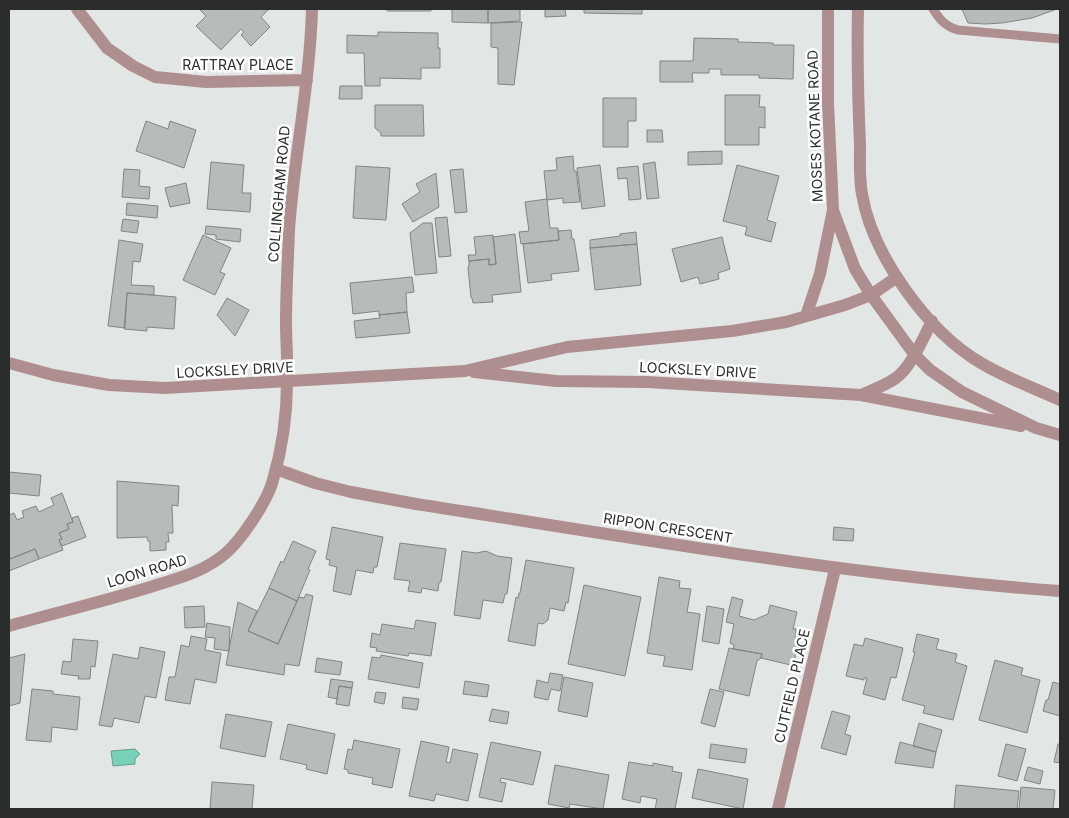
<svg xmlns="http://www.w3.org/2000/svg" width="1069" height="818" viewBox="0 0 1069 818" font-family="Inter,sans-serif">
  <style>
    .water { fill: #79d0b9; stroke: #629f8f }
    .building { fill: #b7bbb9; stroke: #818583 }
    .lines { fill: none; stroke-linecap: round; stroke-linejoin: round }
    .service { stroke: #af8e8f; stroke-width: 9 }
    .minor { stroke: #af8e8f; stroke-width: 12 }
    .tertiary { stroke: #af8e8f; stroke-width: 12 }
    .labels { text-anchor: middle; stroke-width: 5; stroke-linejoin: round; paint-order: stroke }
    .street-label { font-size: 14px; fill: #2b2c2c; stroke: #fff }
  </style>
  <rect width="100%" height="100%" fill="#e2e6e5"/>
  <path class="water" d="M135 749 140 754 135 759V764L113 766 111 751Z"/>
  <path class="building" d="M199 9H269L261 17 270 27 251 46 241 35 244 32 241 29 221 50 196 26 206 16Z
    M387 9H431V11H387Z
    M452 9H488V23L452 22Z
    M488 9H520V21L488 23Z
    M545 9H565L566 16 545 17Z
    M584 9H642V14L584 13Z
    M962 9H1057L1032 18 1002 23 985 24 968 23Z
    M522 22 514 85 498 84V48L491 47V23Z
    M378 32 438 33V48H440V68H421V79L380 78V86H365L364 53H347V35L378 36Z
    M694 38 738 39V42L773 43V45H794L793 79 759 78V75H721V69H709V73H692L693 82H660V61H693Z
    M340 86H362V99H339Z
    M725 95H760L759 107H765V128L759 127V145H725Z
    M603 98H636V121H628V147H603Z
    M375 105H423L424 136H381V133L375 128Z
    M146 121 168 129 170 121 196 130 184 168 136 151Z
    M647 130H662L663 142H647Z
    M722 151V164L688 165V152Z
    M573 156 574 171H576L580 202 563 203V198L547 200 544 171 557 170 556 158Z
    M211 162 244 165 242 193H251L250 212 207 209Z
    M655 162 659 198 647 199 643 164Z
    M600 165 605 206 582 209 577 168Z
    M737 165 779 176 767 220 776 223 771 242 745 235 747 227 723 221Z
    M356 166 390 168 386 220 353 218Z
    M638 166 641 199 629 200 627 178 618 179 617 168Z
    M124 169 140 170 139 186 150 187 149 199 122 197Z
    M463 169 467 212 455 213 450 170Z
    M436 173 439 207 413 222 402 204 420 192 416 184Z
    M186 183 190 203 170 207 165 188Z
    M547 199 550 228H558L559 240 521 244 519 232 529 231 525 202Z
    M127 203 158 206 157 218 126 215Z
    M447 217 451 256 439 257 435 218Z
    M123 219 139 221 137 233 121 231Z
    M423 223H432L437 273 415 275 410 233Z
    M206 226 241 229 240 242 216 239V235L205 234Z
    M571 230 572 239H574L579 271 551 274 552 280 528 283 523 244 559 240 558 231Z
    M636 232 637 244 590 248V240L620 236V234Z
    M515 234 521 292 492 295 493 302 473 303 472 298H471L468 267H469V261L489 259V265L496 264 493 237Z
    M203 235 231 248 220 272 225 274 215 295 183 280Z
    M493 235 496 264 489 265V259L469 261 468 255H476L474 237Z
    M722 237 730 269 718 273 719 279 700 284 698 277 681 282 672 249Z
    M119 240 143 244 140 262 133 261 131 285 154 286V295L127 293 125 328 108 326Z
    M637 244 641 285 595 290 590 248Z
    M412 277 414 292 406 293 407 312 379 315V311L353 314 350 283Z
    M127 293 176 297 174 329 147 327V331L124 329Z
    M227 298 249 310 235 336 217 315Z
    M407 312 410 333 356 338 354 321 380 318 379 315Z
    M9 472 41 475 39 496 9 493Z
    M117 481 179 486 178 506 172 505 173 533H168L169 542H166V550L150 551V542L148 541 147 537 117 538Z
    M62 493 73 522 67 524 69 529 59 533 62 539 59 540 63 550 39 559 35 549 10 559 9 556V515L14 513 17 520 24 517 22 511 36 506 39 512 54 505 51 498Z
    M78 516 86 537 62 546 59 540 62 539 59 533 69 529 67 524 73 522 72 518Z
    M332 527 383 537 377 567H374L373 573 356 570 351 595 333 591 337 567 329 565 330 560 326 559Z
    M834 527 854 529 853 541 833 540Z
    M293 541 316 551 308 569 310 570 297 601 269 588 281 561 283 563Z
    M400 543 446 549 441 582H439L438 591 422 588 421 593 408 591 410 581 394 579Z
    M35 549 39 559 9 571V557L10 559Z
    M462 551 476 553 486 551 497 556 512 558 507 594H505L503 603 483 600 480 619 454 615Z
    M526 560 574 568 568 603 566 602 564 611 550 608 548 620 543 624 538 623 535 646 508 641 516 597 518 598 519 593H520Z
    M659 577 680 581 679 588 691 589 687 612 700 614 692 670 663 666 665 656 647 653Z
    M584 585 641 597 625 676 568 664Z
    M269 588 297 601 278 644 248 631Z
    M306 594 313 596 299 666 285 664 284 675 226 665 238 602 257 611 248 631 278 644 299 597 304 598Z
    M732 597 743 600 739 616 754 620 768 614 770 605 797 612 793 629H796L795 666 761 658 762 654 733 649 734 645 730 643 734 624 726 622Z
    M204 606 205 627 185 628 184 607Z
    M707 606 724 609 719 644 702 641Z
    M416 620 436 623 431 656 409 653 408 656 376 651 377 648 370 647 372 633 380 635 382 624 414 629Z
    M207 623 230 627 229 651 214 649 215 638 205 637Z
    M917 634 939 639 936 649 957 654 955 662 967 666 953 720 923 713 925 706 902 700 915 652H913Z
    M191 636 207 639 205 650 221 653 216 683 195 679 190 704 165 700 169 677H175L181 645 189 647Z
    M865 638 903 648 896 678 891 677 885 700 863 694 867 678H864V680L846 676 854 644 863 646Z
    M73 639 98 641 95 667 91 666 90 679H78L79 676 61 674 63 661 71 662Z
    M140 647 165 652 156 698 145 696 139 723 114 718 112 727 99 725 113 654 138 659Z
    M729 648 762 654 761 658 757 661 749 696 719 689Z
    M25 654 20 703 9 706V658Z
    M381 655 423 663 419 688 368 679 372 657 380 658Z
    M317 658 342 662 340 675 315 672Z
    M995 660 1023 668 1021 675 1040 680 1027 733 979 720Z
    M550 673 563 675 560 691 551 689 548 700 534 697 537 680 548 683Z
    M564 677 593 683 587 717 558 711Z
    M331 679 353 682 352 688 339 686 337 699 328 697Z
    M465 681 489 685 487 697 463 694Z
    M1053 682 1060 684V716L1043 711 1046 700H1048Z
    M339 686 352 688 349 706 336 704Z
    M32 689 53 691V694L80 697 77 730 52 727 51 742 26 740Z
    M710 689 724 692 715 727 701 723Z
    M376 692 386 693 384 704 374 702Z
    M403 697 419 699 417 710 402 708Z
    M492 709 509 712 507 724 489 721Z
    M832 711 850 716 845 734 851 736 846 755 821 748Z
    M226 714 272 722 265 757 220 748Z
    M919 723 942 730 936 752 913 746Z
    M288 724 335 734 327 774 306 769 307 765 280 759Z
    M354 740 400 749 392 788 372 784 373 778 348 773V770L344 769 348 749 352 750Z
    M421 741 449 747 446 762 450 763 453 749 478 754 468 801 436 794 434 801 409 796Z
    M491 742 541 752 533 785 501 778 500 782 506 783 502 802 479 797Z
    M900 742 936 752 933 768 895 763Z
    M711 744 747 749 745 763 709 758Z
    M1006 744 1026 749 1017 781 998 776Z
    M1058 744H1060V763L1054 762Z
    M629 762 653 766V763L673 767 672 771 682 773 675 809H655L657 799 641 796 640 803 622 799Z
    M555 765 609 775 603 809 570 804 569 808 548 804Z
    M1028 767 1043 771 1040 784 1024 780Z
    M698 769 748 779 743 809 692 798Z
    M212 782 254 785 252 809H210Z
    M956 785 1019 791 1017 809H954Z
    M1021 787 1055 790 1053 809H1019Z"/>
  <g class="lines">
    <path class="service" d="M933 9C940 20 945 26 958 30L1060 39"/>
    <path class="minor" d="M77 9 107 48 133 66 155 77 206 82 307 80
      M276 469 315 483 351 492 416 504C630 537 844 575 1060 591
      M9 626C55 613 101 602 147 588 175 579 203 573 226 553 242 539 268 500 273 480 282 449 287 413 287 382 288 362 286 342 286 322 286 291 288 261 289 230 294 156 310 83 312 9
      M778 809 835 569"/>
    <path class="tertiary" d="M828 9V103L833 210 855 269 871 295 914 354 930 370 962 392 1036 428 1060 435
      M858 9C857 54 858 99 860 145 860 161 859 178 862 194 872 255 928 332 981 363 1006 378 1034 388 1060 400
      M806 316 820 274 833 210
      M9 363 53 375 109 385 165 388 465 371 567 347 732 331 786 322 845 305 871 295 897 277
      M474 372 556 381 647 382 861 395C873 390 886 385 896 378 912 366 923 338 932 321
      M861 395 1021 426"/>
  </g>
  <g class="labels">
    <g class="street-label">
      <text x="238" y="70">RATTRAY PLACE</text>
      <text transform="translate(815 126) rotate(-92)" y="5">MOSES KOTANE ROAD</text>
      <text transform="translate(279 194) rotate(-85)" y="5">COLLINGHAM ROAD</text>
      <text transform="translate(235 370) rotate(-3)" y="5">LOCKSLEY DRIVE</text>
      <text transform="translate(698 370) rotate(3)" y="5">LOCKSLEY DRIVE</text>
      <text transform="translate(668 528) rotate(9)" y="5">RIPPON CRESCENT</text>
      <text transform="translate(147 571) rotate(-17)" y="5">LOON ROAD</text>
      <text transform="translate(792 686) rotate(-77)" y="5">CUTFIELD PLACE</text>
    </g>
  </g>
  <rect width="1069" height="818" fill="none" stroke="#2b2c2c" stroke-width="20"/>
</svg>
